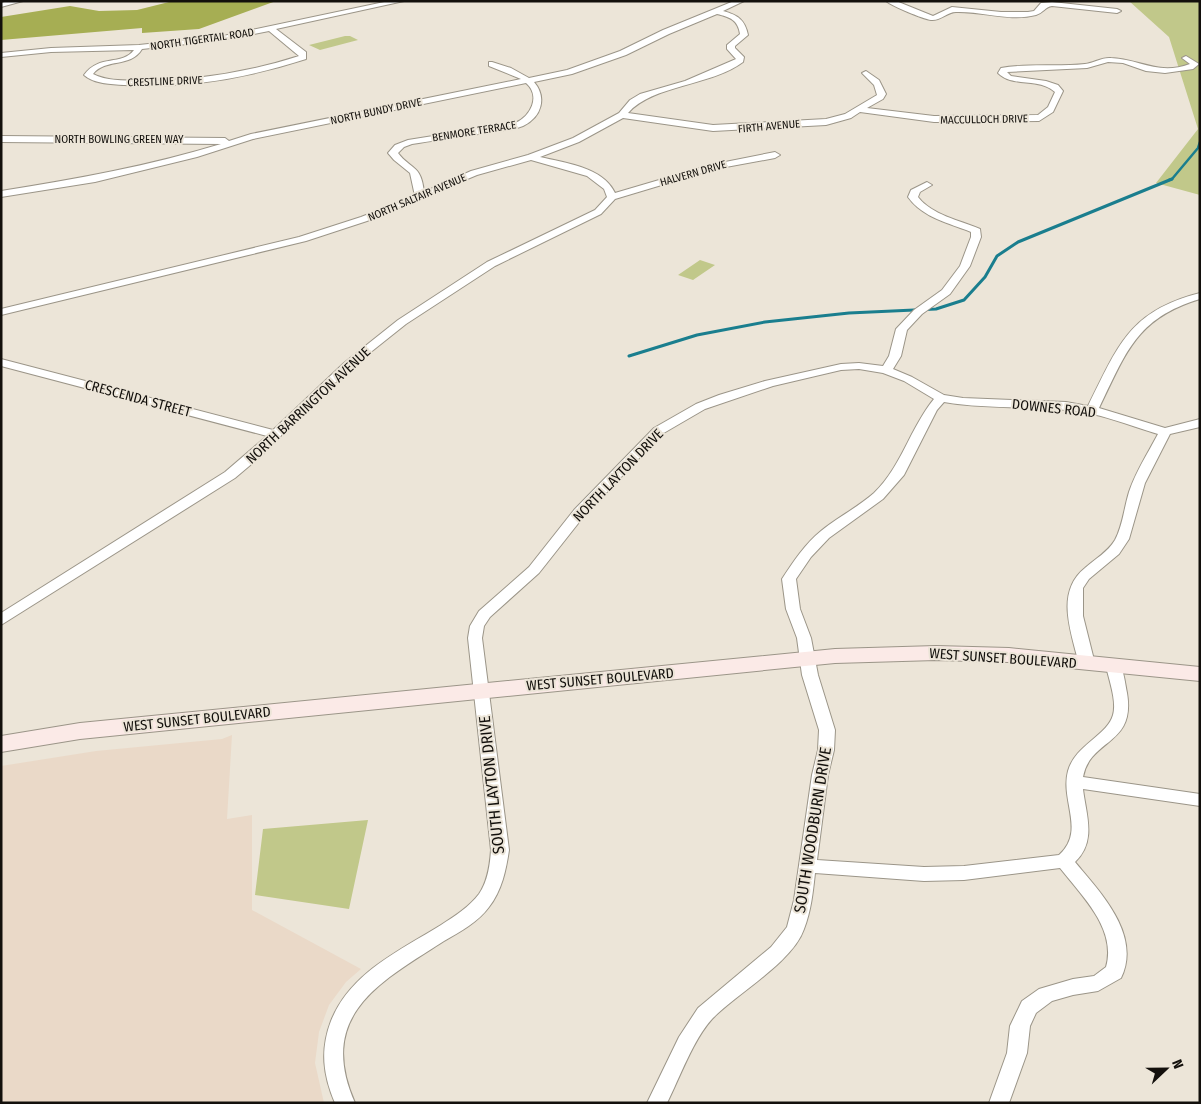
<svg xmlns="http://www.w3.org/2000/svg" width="1201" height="1104" viewBox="0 0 1201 1104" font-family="'Fira Sans Condensed',sans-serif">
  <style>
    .education { fill: #ead9c8 }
    .green { fill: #c1c88a }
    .forest { fill: #a6ae53 }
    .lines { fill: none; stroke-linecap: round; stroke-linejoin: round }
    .stream-far1 { stroke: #1a7e8e; stroke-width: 2.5 }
    .stream { stroke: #1a7e8e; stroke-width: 3 }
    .street-casing { stroke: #9b9588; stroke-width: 2 }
    .secondary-casing { stroke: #9b9588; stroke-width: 2 }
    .street { fill: #fff; fill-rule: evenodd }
    .secondary { fill: #fbeae7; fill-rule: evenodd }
    .labels { text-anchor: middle; stroke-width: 4; stroke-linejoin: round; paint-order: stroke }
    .far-street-label { font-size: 11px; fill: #13100c; stroke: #ece5d8 }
    .street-label { font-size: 14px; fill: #13100c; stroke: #ece5d8 }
    .near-street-label { font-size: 16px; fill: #13100c; stroke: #ece5d8 }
  </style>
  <rect width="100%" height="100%" fill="#ece5d8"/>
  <path class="education" d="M232 735 227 819 252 815V910L361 969 346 982 329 1005 319 1032 315 1063 324 1103H1V766L96 751 222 739Z"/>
  <path class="green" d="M1129 1H1200V195L1156 183 1198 129 1169 37Z
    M345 36H350L358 40 320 50 309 45Z
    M700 260 715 265 693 280 678 275Z
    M368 820 349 909 255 895 263 829Z"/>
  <path class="forest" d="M173 1H276L199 29 142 33V28L1 40V17L70 6 99 11 137 10Z"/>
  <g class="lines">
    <path class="stream-far1" d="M1169 180 1172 179 1198 148 1200 142"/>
    <path class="stream" d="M629 356 697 335 765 322 849 313 936 309 964 300 985 277 997 256 1018 242 1172 179"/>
    <g class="street-casing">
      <path id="street" d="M8 1H23L1 7V3Z
        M389 1H404L276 29 306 52V59C247 78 186 89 124 85 111 84 94 84 84 75 99 54 122 66 134 50L51 52 1 57V53L51 48 139 45 223 36ZM269 31 299 56C246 73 193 81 138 81 123 80 106 81 93 74 105 58 131 68 142 49L223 40Z
        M734 1H744L723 11C738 15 745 20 748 35L735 46V48L744 57 743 62C711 86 652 85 628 113L713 125 826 119 845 114 877 95 874 85 862 73 866 71 879 80 886 94 883 99 867 108 934 116 1038 115 1048 107 1055 92C1038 77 1013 88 998 73L1001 68C1028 63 1058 67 1085 64 1094 63 1102 57 1111 58 1140 59 1158 76 1190 64L1182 58 1186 56 1199 64 1193 69 1165 73 1146 71 1123 63 1108 62 1087 68 1007 72 1011 76 1046 81 1058 85 1063 91 1053 112 1039 121 934 122 860 112 851 118 826 125 713 131 623 118 579 142 540 157C565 163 603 167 615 193L710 165 775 152 780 155 775 158 715 169 615 199 601 214 495 266 406 324 352 367 310 406 261 456 235 478 1 625V613L225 472 267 436 1 366V359L273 430 344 363 398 320 487 262 595 210 607 197 604 189 587 176 531 160 477 175 367 221 306 241 1 315V309L299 237 361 217 415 196 410 173 394 160 388 153 395 145 408 140 515 123C531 116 541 96 526 83L253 139 197 157 95 182 1 197V191C76 179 149 166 221 144L1 142V136L225 138 229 141 251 134 521 79 489 66V62H492L511 68 529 78 567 70 620 51 663 30ZM717 14C730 17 738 20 740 34L727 45V49L736 59 685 81 640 94 630 100 619 113 573 138 528 155 471 171 424 192C421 164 411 170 398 153L404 147 412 144C436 140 461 137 485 133 497 131 511 131 523 126 542 117 547 97 534 82L572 74 626 55 669 34Z
        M886 1H896L933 16 952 7 1001 12H1028L1034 11 1041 3 1052 2 1117 9 1121 11 1117 13 1052 6C1045 7 1043 13 1036 15 1010 22 982 11 956 12 947 12 941 21 931 20 923 19 892 6 886 1Z
        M927 182 932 185 920 192 918 197C932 215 959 220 980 229L981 237 970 266 950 294 922 314 907 330 901 356 893 369 912 377 944 395 963 398 1066 402 1088 406C1118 346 1129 311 1200 293V299C1136 318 1126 353 1099 408L1165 428 1200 419V427L1170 434 1145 483 1129 539 1119 554 1089 579 1083 588V616L1095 664 1092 668H1082L1079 664C1071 632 1055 592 1085 568 1095 559 1108 552 1115 540 1123 525 1124 508 1129 492 1136 471 1148 453 1158 434 1128 425 1097 412 1066 410 1025 406 984 409 944 402L937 410 904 475 883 499 829 538 811 557 796 579 800 609 811 638 818 675 835 730 834 750 828 775 817 860 924 867 964 866 1059 855C1086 831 1060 801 1068 771 1075 745 1107 736 1113 715 1117 701 1109 680 1106 666L1109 662H1119C1124 671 1125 683 1127 693 1136 746 1090 738 1083 777L1200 794V806L1083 789C1086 815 1097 841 1075 862 1100 892 1142 935 1121 978L1098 991 1073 995 1052 1001 1036 1013 1030 1026 1027 1053 1009 1103H989L1007 1053 1010 1026 1022 1001 1039 989 1073 979 1094 976 1106 967C1117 929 1082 896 1060 868L964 880 924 881 815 873C813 892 811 911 804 929 793 962 736 994 712 1019 693 1040 680 1077 667 1103H647L679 1037 698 1008 771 947 787 927 794 900 812 775 818 750 819 730 802 675 797 638 786 609 782 579C793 562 805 544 821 531 837 518 858 507 874 493 902 466 910 428 934 399L904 381 883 373 859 369 841 370 773 386 705 409 662 434 584 516 539 573 490 617 484 626 482 638 509 850C506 870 502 890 489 907 478 922 460 932 444 941 380 982 316 1015 355 1103H335C323 1075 320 1050 331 1021 350 973 399 951 441 925 455 916 469 907 479 894 488 881 490 865 491 850L468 638 470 626 479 611 529 567 574 510 654 428 696 404 719 395 765 381 841 364 859 363 883 366 889 356 896 329 914 310 942 290 960 266 971 237V232C949 223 923 218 908 197L911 190Z"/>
    </g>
    <g class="secondary-casing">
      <path id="secondary" d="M936 646 1009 648 1200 667V681L1009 662 936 660 835 663 80 739 1 752V736L80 723 835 649Z"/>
    </g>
    <use href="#street" class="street"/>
    <use href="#secondary" class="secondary"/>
  </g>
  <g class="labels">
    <g class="far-street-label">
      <text transform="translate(202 39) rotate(-8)" y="4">NORTH TIGERTAIL ROAD</text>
      <text transform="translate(165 81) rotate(-2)" y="4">CRESTLINE DRIVE</text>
      <text transform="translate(376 111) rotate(-12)" y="4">NORTH BUNDY DRIVE</text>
      <text transform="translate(984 119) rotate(-1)" y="4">MACCULLOCH DRIVE</text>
      <text transform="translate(769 126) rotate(-5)" y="4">FIRTH AVENUE</text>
      <text transform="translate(474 131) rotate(-9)" y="4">BENMORE TERRACE</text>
      <text x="119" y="143">NORTH BOWLING GREEN WAY</text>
      <text transform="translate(693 173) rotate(-16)" y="4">HALVERN DRIVE</text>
      <text transform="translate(417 197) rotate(-23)" y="4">NORTH SALTAIR AVENUE</text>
    </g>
    <g class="street-label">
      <text transform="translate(138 398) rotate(15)" y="5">CRESCENDA STREET</text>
      <text transform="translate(308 405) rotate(-43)" y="5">NORTH BARRINGTON AVENUE</text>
      <text transform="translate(1054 408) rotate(6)" y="5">DOWNES ROAD</text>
      <text transform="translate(618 475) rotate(-46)" y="5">NORTH LAYTON DRIVE</text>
      <text transform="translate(1003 658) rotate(4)" y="5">WEST SUNSET BOULEVARD</text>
      <text transform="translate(600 679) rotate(-5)" y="5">WEST SUNSET BOULEVARD</text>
      <text transform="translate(197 719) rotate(-6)" y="5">WEST SUNSET BOULEVARD</text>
    </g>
    <g class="near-street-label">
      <text transform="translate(491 785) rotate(-96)" y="6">SOUTH LAYTON DRIVE</text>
      <text transform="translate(812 830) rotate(-81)" y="6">SOUTH WOODBURN DRIVE</text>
    </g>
  </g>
  <rect width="1201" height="1104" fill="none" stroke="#13100c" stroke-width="5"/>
  <g transform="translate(1166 1069) rotate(68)" stroke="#ece5d8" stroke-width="4" paint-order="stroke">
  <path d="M0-4L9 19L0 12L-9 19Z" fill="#13100c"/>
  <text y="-8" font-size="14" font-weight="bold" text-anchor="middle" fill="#13100c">N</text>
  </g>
</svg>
